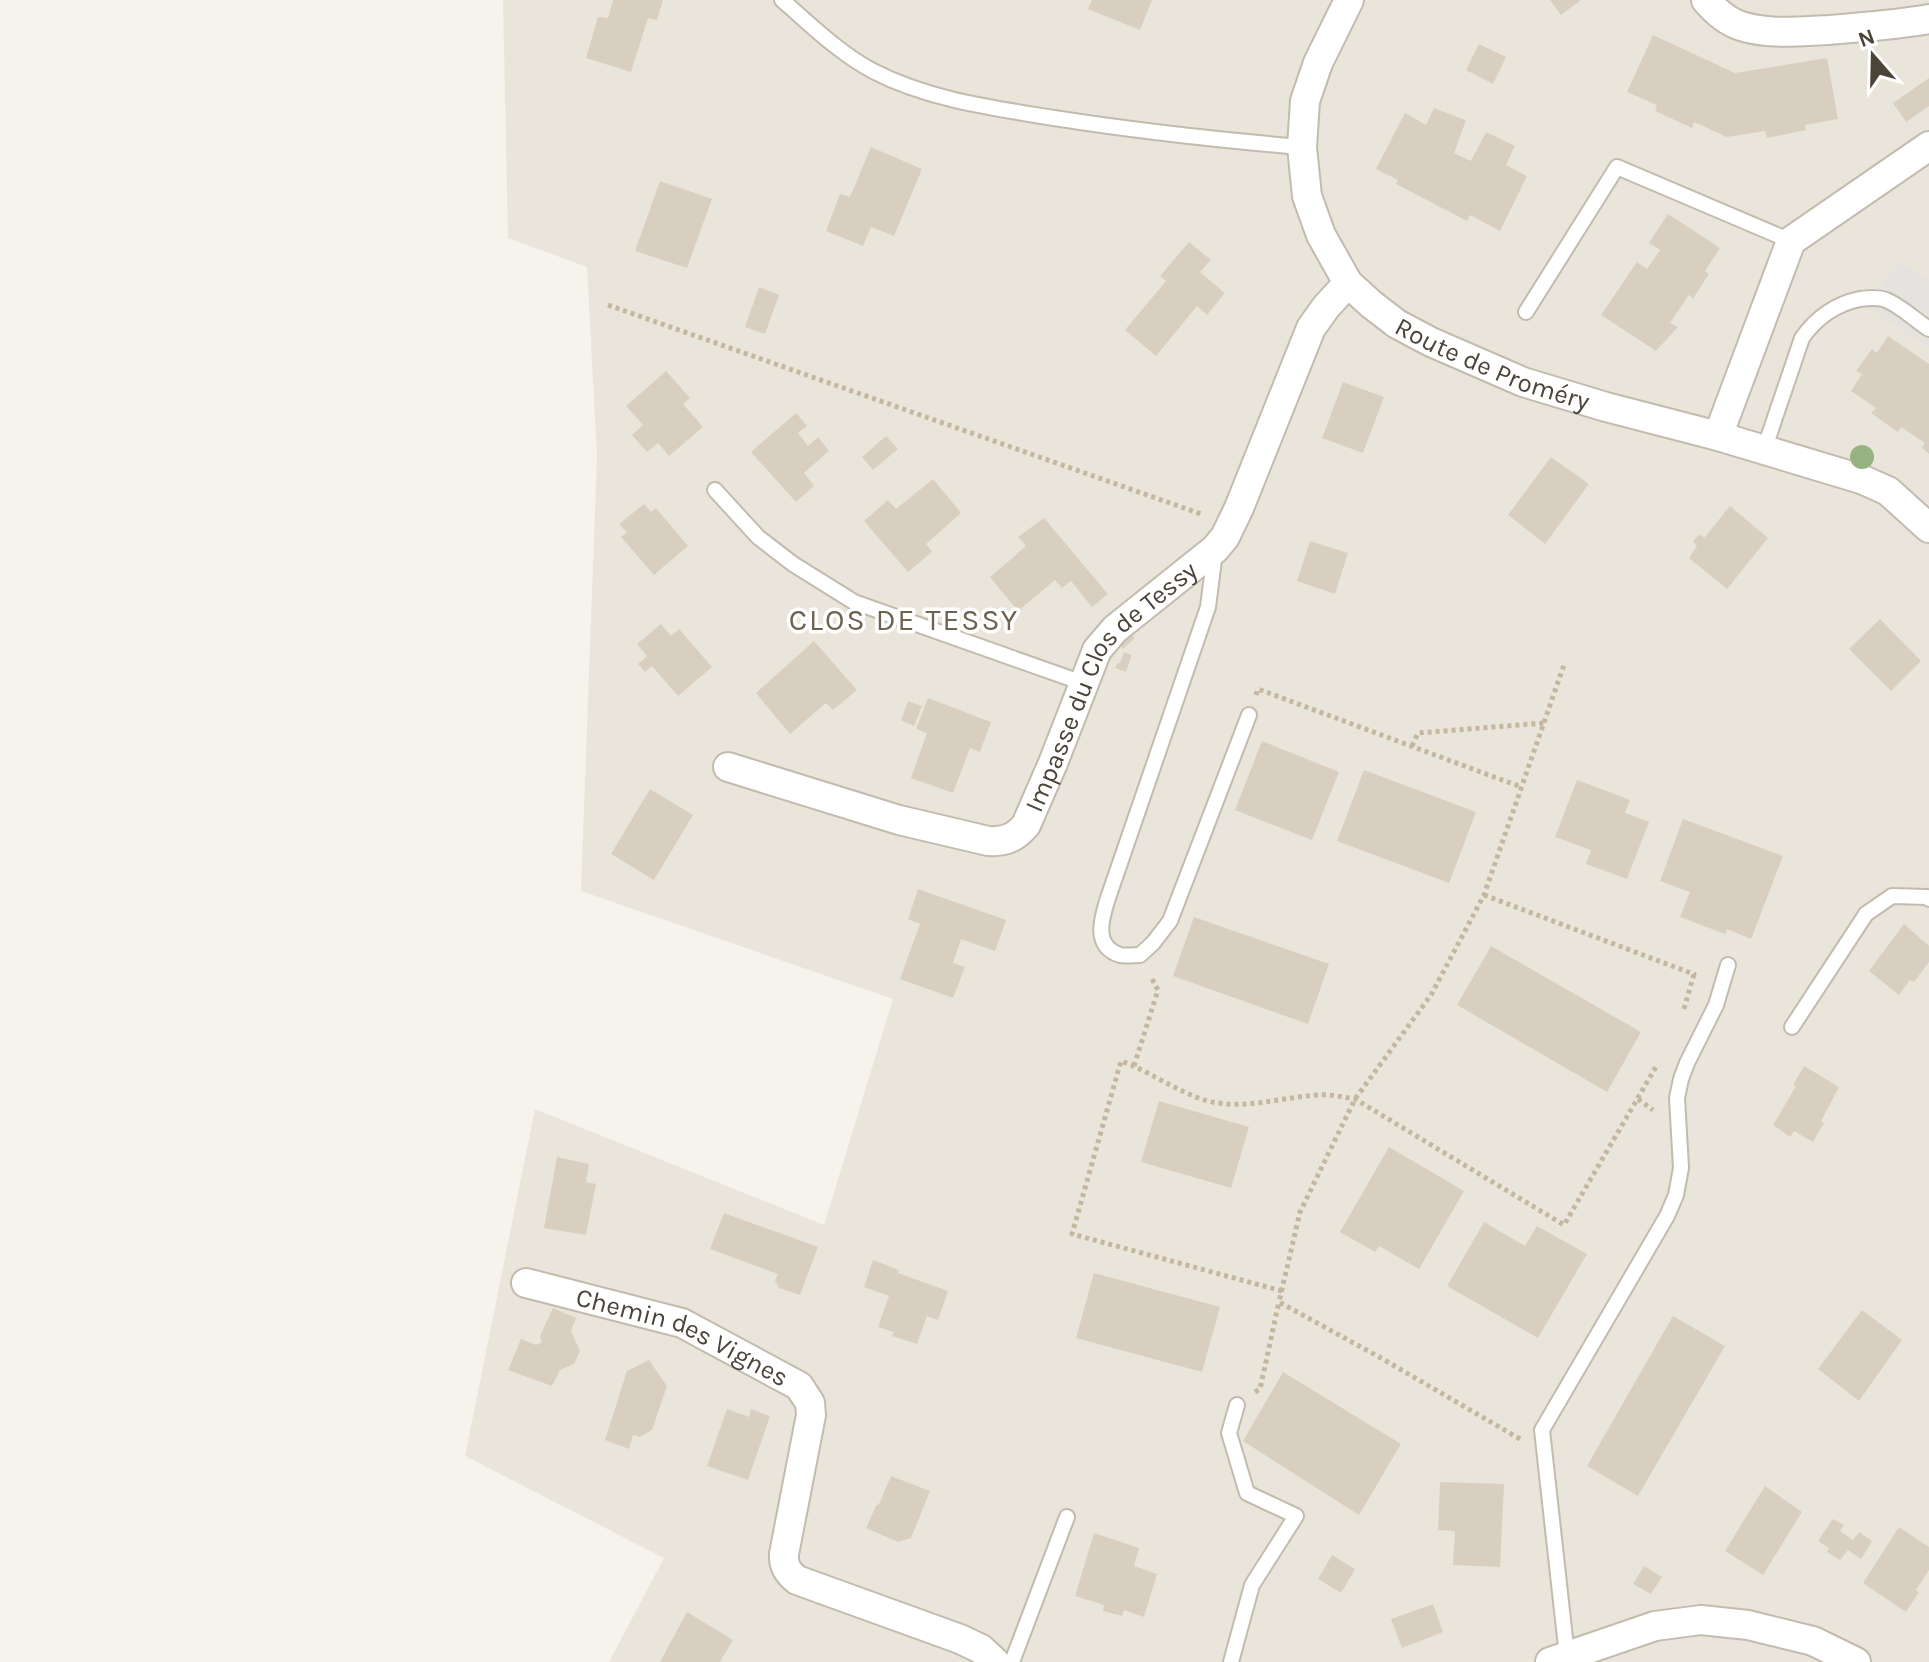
<svg xmlns="http://www.w3.org/2000/svg" width="1929" height="1662" viewBox="0 0 1929 1662" font-family="Karla,sans-serif">
  <style>
    .residential { fill: #eae5da }
    .parking { fill: #e5e3e0 }
    .building { fill: #d8cfc1 }
    .lines { fill: none; stroke-linecap: round; stroke-linejoin: round }
    .lane-casing { stroke: #c2bbae; stroke-width: 18 }
    .street-casing { stroke: #c2bbae; stroke-width: 32 }
    .path { stroke: #c4b79f; stroke-width: 5; stroke-dasharray: 4 4; stroke-linecap: butt }
    .lane { stroke: #fff; stroke-width: 14 }
    .street { stroke: #fff; stroke-width: 28 }
    .tree { fill: #97b381 }
    .labels { text-anchor: middle; stroke-width: 7; stroke-linejoin: round; paint-order: stroke }
    .street-label { font-size: 26px; fill: #4b4439; stroke: #fff }
    .quarter-label { font-size: 30px; letter-spacing: 2px; fill: #6e6250; stroke: #fff }
  </style>
  <rect width="100%" height="100%" fill="#f6f3ec"/>
  <path class="residential" d="M503 0H1929V1662H609L664 1558 465 1456 535 1109 824 1225 893 999 581 891 597 456 587 267 508 238Z"/>
  <path class="parking" d="M1899 261 1929 281V348L1868 307Z"/>
  <path class="building" d="M613 0H663L657 20 648 18 631 72 586 58 598 17 608 18Z
    M1092 0H1152L1140 30 1088 9Z
    M1550 0H1581L1561 15Z
    M1653 35 1735 73 1827 58 1838 119 1805 125 1806 130 1767 138 1765 131 1727 137 1694 122 1692 128 1655 111 1657 105 1627 92Z
    M1479 44 1506 57 1493 84 1466 70Z
    M1929 78V106L1906 122 1893 103Z
    M1434 108 1466 120 1454 153 1471 161 1486 132 1515 146 1506 165 1527 176 1500 231 1470 215 1467 221 1396 184 1398 180 1376 169 1405 113 1426 125Z
    M871 147 922 169 894 236 871 227 863 246 826 231 840 194 850 197Z
    M660 181 712 199 687 268 635 251Z
    M1668 214 1720 248 1705 271 1709 274 1693 299 1689 295 1670 323 1678 327 1656 351 1601 315 1637 262 1647 269 1660 250 1649 243Z
    M1189 242 1211 260 1200 272 1225 293 1207 315 1197 306 1156 356 1125 330 1166 281 1160 276Z
    M759 287 779 295 765 334 745 327Z
    M1888 336 1929 364V454L1922 448 1925 443 1901 427 1898 432 1871 413 1876 408 1851 391 1862 374 1856 371 1872 349 1877 353Z
    M666 371 690 398 683 404 703 427 669 456 658 443 647 452 632 435 643 425 626 406Z
    M1343 382 1384 397 1363 453 1322 438Z
    M796 413 807 426 798 433 808 446 818 437 829 451 804 473 814 486 796 502 751 452Z
    M886 436 898 449 873 470 862 457Z
    M1551 457 1589 484 1545 544 1508 515Z
    M933 479 961 513 926 544 932 552 908 572 864 521 888 500 896 509Z
    M644 504 651 512 656 508 688 546 654 575 621 537 627 532 619 524Z
    M1730 506 1768 538 1727 589 1689 558 1697 546 1693 541 1700 534 1704 538Z
    M1044 518 1108 594 1092 607 1071 581 1062 588 1055 580 1018 611 990 577 1026 546 1018 537Z
    M1310 541 1348 553 1335 594 1297 581Z
    M1880 619 1921 661 1891 691 1849 649Z
    M661 624 671 636 679 629 712 667 678 696 652 666 645 672 638 664 647 656 637 644Z
    M1130 633 1135 638 1123 649 1118 644Z
    M814 641 857 690 833 710 826 703 790 734 756 693Z
    M1124 652 1132 655 1126 672 1115 668 1118 663H1120Z
    M928 698 991 722 980 752 970 748 953 793 911 778 927 733 916 729Z
    M908 701 922 706 914 726 901 720Z
    M1262 741 1339 772 1312 840 1235 810Z
    M1364 770 1476 812 1449 883 1337 841Z
    M1577 780 1630 800 1625 813 1649 822 1627 879 1586 864 1591 850 1555 837Z
    M650 789 693 815 654 880 611 854Z
    M1683 819 1783 856 1751 939 1727 929 1725 934 1680 917 1690 892 1660 881Z
    M918 889 1006 920 995 951 961 939 953 963 965 967 953 998 900 979 920 924 908 919Z
    M1194 917 1329 964 1308 1024 1173 976Z
    M1904 924 1929 946V962L1914 982 1910 980 1899 995 1869 971Z
    M1491 946 1641 1032 1607 1092 1457 1005Z
    M1804 1066 1839 1087 1821 1121 1824 1123 1813 1142 1794 1131 1790 1137 1773 1125 1796 1086 1793 1085Z
    M1159 1101 1249 1127 1231 1188 1141 1162Z
    M1389 1147 1464 1191 1419 1269 1379 1246 1375 1252 1340 1232Z
    M557 1157 589 1164 586 1182 596 1184 586 1235 544 1228Z
    M724 1213 818 1247 800 1295 779 1288 775 1281 778 1274 710 1249Z
    M1484 1222 1525 1246 1537 1226 1587 1254 1538 1338 1447 1286Z
    M873 1260 899 1270 898 1273 948 1291 938 1320 927 1316 917 1344 892 1336 894 1332 878 1327 889 1296 864 1287Z
    M1094 1273 1220 1307 1202 1372 1076 1338Z
    M553 1308 576 1318 571 1331 580 1351 574 1364 560 1370 552 1386 508 1370 521 1339 536 1345 542 1342 540 1336Z
    M1862 1310 1902 1340 1859 1401 1818 1369Z
    M1673 1316 1725 1346 1638 1496 1587 1466Z
    M649 1360 667 1386 652 1430 640 1437 633 1435 629 1449 605 1440 627 1371Z
    M1283 1372 1401 1444 1359 1515 1243 1441Z
    M727 1409 749 1417 751 1409 770 1416 748 1480 707 1466Z
    M891 1476 930 1491 911 1538 898 1542 866 1528 876 1506 879 1504Z
    M1440 1482 1504 1484 1500 1567 1453 1565 1455 1531 1438 1530Z
    M1765 1486 1802 1512 1763 1575 1725 1551Z
    M1833 1519 1844 1525 1840 1531 1853 1540 1859 1532 1872 1541 1861 1559 1848 1550 1840 1560 1827 1552 1829 1548 1818 1541Z
    M1899 1527 1929 1547V1570L1916 1590 1919 1592 1906 1612 1863 1583Z
    M1094 1533 1139 1548 1134 1566 1157 1574 1144 1617 1124 1610 1122 1616 1103 1611 1104 1605 1075 1596Z
    M1332 1555 1355 1569 1341 1593 1318 1579Z
    M1644 1566 1662 1577 1651 1594 1633 1584Z
    M1433 1604 1443 1632 1402 1648 1391 1619Z
    M687 1612 733 1640 720 1662H660Z"/>
  <g class="lines">
    <g class="lane-casing">
      <path id="lane" d="M782 0C811 25 839 53 873 71 929 100 993 108 1054 118 1137 131 1219 140 1302 147
        M1526 312 1617 167 1791 241
        M1764 450 1802 338C1817 317 1835 304 1860 299 1868 298 1878 297 1886 300 1901 306 1915 320 1929 329
        M715 490 758 537 793 564 854 602 1083 683
        M1215 552 1208 607 1108 898C1102 917 1092 946 1120 955 1125 956 1134 955 1140 955L1153 943 1170 921 1249 715
        M1792 1027 1866 914 1892 896 1927 897 1929 899
        M1567 1656 1542 1430 1667 1216 1676 1195 1681 1168 1677 1098 1681 1079 1687 1063 1716 1005 1728 965
        M1012 1662 1067 1517
        M1231 1662 1252 1585 1296 1516 1247 1493 1229 1433 1237 1405"/>
    </g>
    <g class="street-casing">
      <g id="street">
        <path id="s1" d="M1349 0 1318 63 1305 101 1302 147 1307 196 1321 235 1348 283 1371 304 1397 324 1431 342 1523 382 1606 407 1718 436 1861 479 1888 491 1929 528"/>
        <path d="M1706 0C1716 12 1726 21 1741 26 1768 35 1801 31 1829 30 1863 27 1896 25 1929 19"/>
        <path d="M1718 436 1791 241 1929 146"/>
        <path id="s2" d="M728 767 899 820 988 841C1005 842 1015 838 1026 825L1053 763 1097 650 1115 629 1215 549 1225 537 1239 508 1311 328 1326 307 1348 283"/>
        <path id="s3" d="M526 1283 682 1323 799 1386 810 1403 811 1415 784 1554C783 1566 788 1573 797 1580L960 1639 981 1649 995 1662"/>
        <path d="M1550 1662 1655 1626 1701 1620 1748 1625 1813 1641 1856 1662"/>
      </g>
    </g>
    <path class="path" d="M608 305 1204 515
      M1256 695 1258 689 1521 787
      M1412 746 1418 733 1544 723
      M1484 895 1696 975
      M1684 1009 1694 974
      M1134 1066 1158 990 1151 977
      M1638 1099 1653 1110
      M1282 1291 1072 1234 1121 1061C1152 1072 1187 1099 1218 1103 1252 1108 1284 1097 1318 1095 1330 1094 1342 1097 1355 1099L1564 1225 1657 1065
      M1255 1392 1260 1389 1279 1302
      M1520 1439 1381 1358 1279 1302 1300 1212 1355 1099 1431 995 1484 895 1565 662"/>
    <use href="#lane" class="lane"/>
    <use href="#street" class="street"/>
  </g>
  <circle class="tree" cx="1862" cy="457" r="12"/>
  <g class="labels">
    <g class="street-label">
      <text dy="9" stroke="none"><textPath href="#s1" startOffset="470">Route de Proméry</textPath></text>
      <text dy="9" stroke="none"><textPath href="#s2" startOffset="480">Impasse du Clos de Tessy</textPath></text>
      <text dy="9" stroke="none"><textPath href="#s3" startOffset="166">Chemin des Vignes</textPath></text>
    </g>
    <g class="quarter-label">
      <text x="904" y="630">CLOS DE TESSY</text>
    </g>
  </g>
  <g transform="translate(1873 56) rotate(340)" stroke="#ffffff" stroke-width="6" paint-order="stroke">
  <path d="M0-6L14 30L0 20L-14 30Z" fill="#4b4439"/>
  <text y="-12" font-size="22" font-weight="bold" text-anchor="middle" fill="#4b4439">N</text>
  </g>
</svg>
